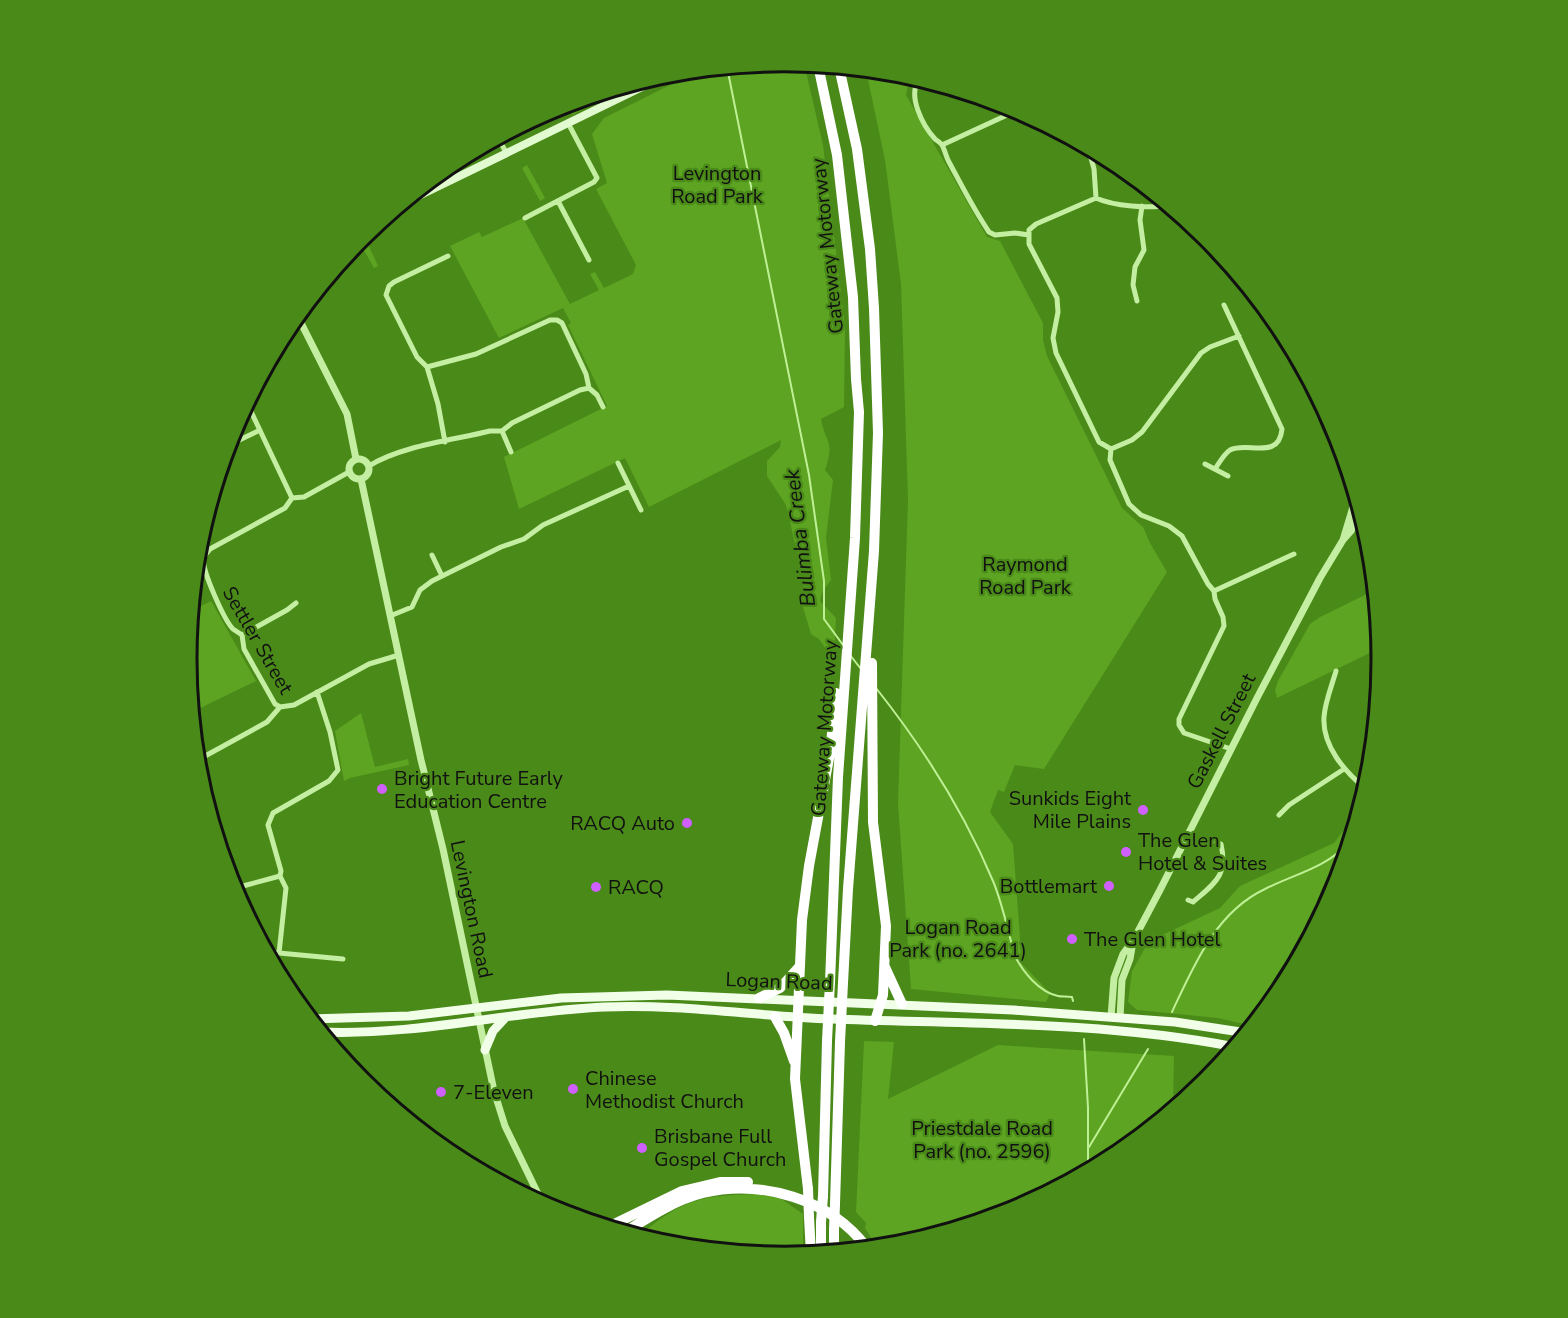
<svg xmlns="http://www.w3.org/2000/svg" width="1568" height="1318" viewBox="0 0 1568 1318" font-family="'Nunito Sans',sans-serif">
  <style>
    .green { fill: #5ca421 }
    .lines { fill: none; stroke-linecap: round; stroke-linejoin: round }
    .stream { stroke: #bff095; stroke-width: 2 }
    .minor { stroke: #c4eea2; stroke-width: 5 }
    .tertiary { stroke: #c4eea2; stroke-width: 7 }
    .secondary { stroke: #e2facf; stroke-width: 8 }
    .primary { stroke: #f1ffe9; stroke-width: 9 }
    .motorway { stroke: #fff; stroke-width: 10 }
    .motorway-bridge { stroke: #fff; stroke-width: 10 }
    .poi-dot { fill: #d05fff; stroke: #4a8a19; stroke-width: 2 }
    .labels { text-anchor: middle; stroke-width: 4.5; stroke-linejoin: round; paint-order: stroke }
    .park-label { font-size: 20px; fill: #111; stroke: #4a8a19 }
    .street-label { font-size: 20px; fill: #111; stroke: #4a8a19 }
    .poi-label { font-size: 20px; fill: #111; stroke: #4a8a19; text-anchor: start }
    .water-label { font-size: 21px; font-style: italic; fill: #111; stroke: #4a8a19 }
    .rim { fill: none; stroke: #111; stroke-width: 3 }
  </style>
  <rect width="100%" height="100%" fill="#4a8a19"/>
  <path class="green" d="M784 62 804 63 823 145 845 326 844 407 821 419C826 445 835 440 825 470L833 480 826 538 831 580 822 592 820 601 836 618 834 652H828L819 639 811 634 800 597 804 583 786 505 767 476V461L780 447 781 440 649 507 625 458 519 509 504 457 607 406 568 325 571 323 563 308 499 338 450 246 479 232 482 237 523 218 570 304 599 290 590 274 595 272 604 288 633 274 636 265 596 189 607 183 592 134 604 118 700 70Z
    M866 70 910 76 906 95 987 237 1000 241 1043 323V340L1047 356 1122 508 1143 527 1150 543 1167 572 1044 769 1015 765 1004 792 998 790 990 812 1013 844 1022 964 1050 993 1046 1002 911 989 898 803 908 500 901 284 885 160Z
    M598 94 603 99 572 115 566 104Z
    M527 165 545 198 540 201 522 168Z
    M366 240 378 266 374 268 360 243Z
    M1375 590 1380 648 1277 698 1275 690 1278 681 1310 624 1320 617Z
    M211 601 256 681 192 712 187 659 191 611Z
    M361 713 375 767 408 759 409 765 350 778 344 781 335 731Z
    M1360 809 1340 875 1329 886 1323 896 1290 966 1292 971 1281 991 1252 1026 1218 1018 1137 1010 1128 1002 1132 971 1153 934 1158 937 1220 908 1240 886 1334 843Z
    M864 1041 894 1042 888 1099 998 1045 1174 1056 1173 1109 1116 1156 1012 1211 900 1245 877 1247 865 1228 866 1223 856 1212Z
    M756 1194 777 1196 803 1214V1255L784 1256 667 1245 638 1236C655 1223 674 1207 695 1201 714 1195 736 1195 756 1194Z"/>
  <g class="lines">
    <path class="stream" d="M727 67 809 475 824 581V619L843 645
      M850 655 861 669
      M876 688C922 746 964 812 993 881 1003 905 1008 932 1015 956 1023 972 1039 992 1058 996 1062 997 1067 996 1072 997L1073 1001
      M1172 1012C1194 965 1216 912 1265 889 1297 873 1324 869 1350 842
      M1084 1039 1088 1108V1171
      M1089 1147 1148 1049"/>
    <path class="minor" d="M920 79C906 94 923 126 935 139 937 141 940 142 942 145 945 150 946 157 949 162 962 186 974 210 989 232L995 235 1015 233 1029 235
      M498 138 507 154
      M942 145 1018 110
      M1088 147 1094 169 1096 198
      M558 201 589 260
      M1168 205C1150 209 1113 206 1096 198L1036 224 1029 230V244L1057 298 1058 312 1053 338 1056 353 1099 442 1111 449 1110 460 1129 504 1141 515 1169 526 1182 536 1208 584 1214 591 1215 599 1223 617 1224 626 1179 719V725L1184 733 1231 749
      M525 218 594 182 597 178 568 123
      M1137 301 1133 285 1135 267 1144 250 1140 220 1142 206
      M427 367 476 354 550 320H557L562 323 586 374 589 388 597 395 603 407
      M247 403 292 498
      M502 431 511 452
      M445 442 438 404 427 367 417 357 386 295 389 286 394 282 448 256
      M227 446 260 430
      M1111 449 1132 440 1142 432 1201 353 1210 347 1239 336
      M618 463 641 510
      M1205 464 1228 476
      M369 466C400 446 454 440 490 431H502L512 423 580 390 589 388
      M1215 469C1219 463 1224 454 1230 450 1247 441 1279 461 1282 429L1224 305
      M349 472 304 497 292 498 285 508 210 549C208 552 205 554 204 557 200 568 225 621 233 629 236 631 239 633 242 635L244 649 275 704 280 707 294 705 369 664 399 655
      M432 555 442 576
      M1214 591 1294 554
      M390 616 412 607 420 590 432 581 501 547 524 539 543 525 629 486
      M242 635 287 610 296 603
      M1336 671C1332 685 1325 702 1324 717 1322 746 1345 772 1366 789
      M317 692 330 732 338 770 329 781 273 813 268 825 281 871 280 876 286 888 279 953 343 959
      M196 761 267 722 280 707
      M1279 815 1289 805 1344 769
      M231 886H243L280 876
      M1188 900 1193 902C1215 883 1228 876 1221 844L1216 842
      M1303 949 1331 889 1338 882
      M266 952 279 953"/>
    <path class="tertiary" d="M297 315 347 414 356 459
      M349 469a10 10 0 1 1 20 0a10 10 0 1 1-20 0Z
      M361 479 421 760 443 849 494 1091 505 1126 540 1198
      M1343 540 1356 497
      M1111 1017 1114 978 1123 954 1134 939 1160 890 1257 698 1320 578 1343 540 1351 531 1360 511
      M1120 1018 1122 980 1130 959 1133 942"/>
    <path class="secondary" d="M398 206 671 73"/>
    <path class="primary" d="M310 1019 409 1016 561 998 667 995 1013 1010 1175 1022 1247 1033
      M321 1032C417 1036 510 1011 605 1007 681 1004 755 1016 831 1019 965 1024 1102 1021 1235 1047
      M485 1050 493 1031 506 1017"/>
    <path class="motorway" d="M818 65 837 155 853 297 856 379 859 412 855 538 838 777 830 982
      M839 67 857 149 870 249 874 308 878 433 874 551 848 889 843 983
      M872 663 873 822 886 926 883 995 875 1021
      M885 967 902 1004
      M759 998 780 988 799 967
      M775 1017 784 1033 794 1061
      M808 1189 795 1079 802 920 809 866 830 753 836 693
      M823 1196 827 1041
      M540 1198 550 1208
      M835 1204 840 1042
      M809 1217 811 1254
      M608 1227 682 1191 720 1182H748
      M625 1232C649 1217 675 1200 703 1193 761 1179 831 1199 867 1248
      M834 1252V1230
      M821 1253V1222"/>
    <path class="motorway-bridge" d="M827 1041 830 982
      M840 1042 843 983
      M808 1189 809 1217
      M821 1222 823 1196
      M834 1230 835 1204"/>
  </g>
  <g class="poi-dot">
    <circle cx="382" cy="789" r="6"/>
    <circle cx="1143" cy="810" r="6"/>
    <circle cx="687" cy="823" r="6"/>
    <circle cx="1126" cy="852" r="6"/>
    <circle cx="1109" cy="886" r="6"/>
    <circle cx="596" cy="887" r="6"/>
    <circle cx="1072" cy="939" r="6"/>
    <circle cx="573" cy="1089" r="6"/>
    <circle cx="441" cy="1092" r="6"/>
    <circle cx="642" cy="1148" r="6"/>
  </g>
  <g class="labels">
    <g class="park-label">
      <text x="717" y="180">Levington<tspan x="717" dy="23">Road Park</tspan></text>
      <text x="1025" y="571">Raymond<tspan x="1025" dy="23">Road Park</tspan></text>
      <text x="958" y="934">Logan Road<tspan x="958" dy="23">Park (no. 2641)</tspan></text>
      <text x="982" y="1135">Priestdale Road<tspan x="982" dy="23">Park (no. 2596)</tspan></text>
    </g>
    <g class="street-label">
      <text transform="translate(827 246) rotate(-96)" y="7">Gateway Motorway</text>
      <text transform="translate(258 640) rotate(60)" y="7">Settler Street</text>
      <text transform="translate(824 728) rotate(-86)" y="7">Gateway Motorway</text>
      <text transform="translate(1221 731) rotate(-63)" y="7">Gaskell Street</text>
      <text transform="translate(472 909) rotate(78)" y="7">Levington Road</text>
      <text transform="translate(779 981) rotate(2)" y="7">Logan Road</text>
    </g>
    <g class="poi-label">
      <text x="394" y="785">Bright Future Early<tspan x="394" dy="23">Education Centre</tspan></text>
      <text x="1131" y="805" text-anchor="end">Sunkids Eight<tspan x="1131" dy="23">Mile Plains</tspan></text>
      <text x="675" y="830" text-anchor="end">RACQ Auto</text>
      <text x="1138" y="847">The Glen<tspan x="1138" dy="23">Hotel &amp; Suites</tspan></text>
      <text x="1097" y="893" text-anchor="end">Bottlemart</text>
      <text x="608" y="894">RACQ</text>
      <text x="1084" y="946">The Glen Hotel</text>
      <text x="585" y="1085">Chinese<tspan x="585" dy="23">Methodist Church</tspan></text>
      <text x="453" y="1099">7-Eleven</text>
      <text x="654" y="1143">Brisbane Full<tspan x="654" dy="23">Gospel Church</tspan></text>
    </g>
    <g class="water-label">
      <text transform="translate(800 538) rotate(-97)" y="7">Bulimba Creek</text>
    </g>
  </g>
  <path d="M0 0H1568V1318H0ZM197 659a587 587 0 1 1 1174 0a587 587 0 1 1-1174 0Z" fill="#4a8a19" fill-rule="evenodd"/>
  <path class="rim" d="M197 659a587 587 0 1 1 1174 0a587 587 0 1 1-1174 0Z"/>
</svg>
